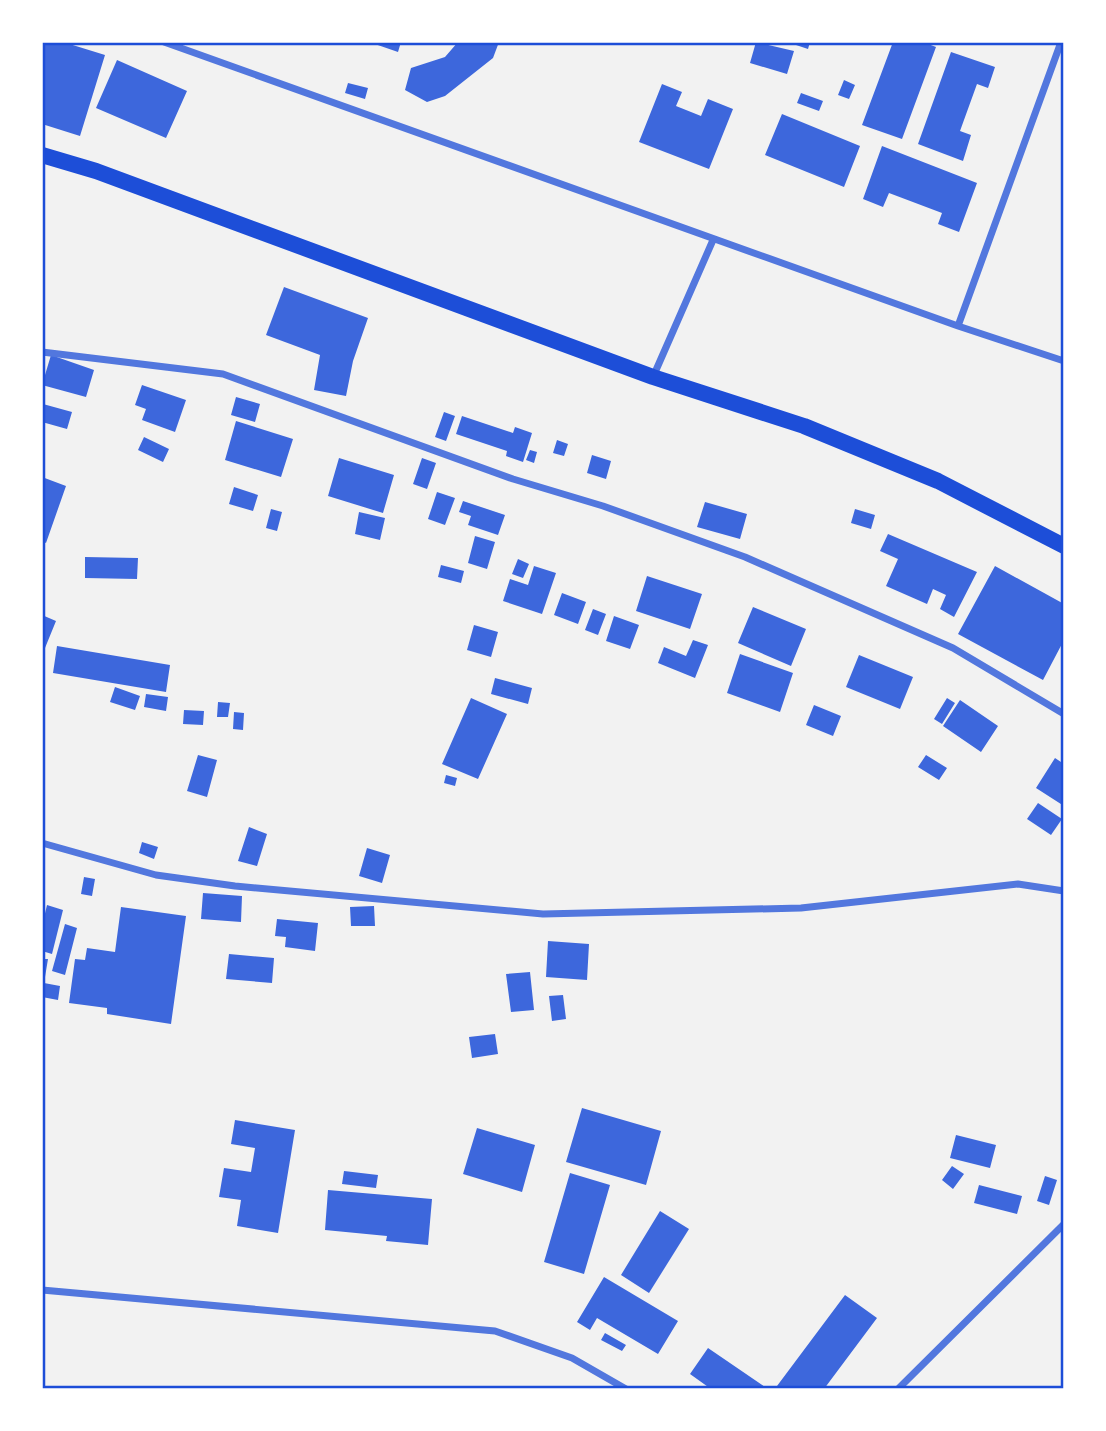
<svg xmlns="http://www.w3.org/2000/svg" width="1106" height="1431" viewBox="0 0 1106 1431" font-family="Merriweather,serif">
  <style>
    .building { fill: #3d67dc }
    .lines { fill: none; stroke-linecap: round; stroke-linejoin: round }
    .minor { stroke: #5277de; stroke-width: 7 }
    .primary { stroke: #1d4ed8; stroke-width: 16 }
    .neatline { fill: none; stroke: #1d4ed8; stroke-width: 2.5 }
  </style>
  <rect width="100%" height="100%" fill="#f2f2f2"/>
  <path class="building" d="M42 42H63L105 55 80 136 42 124Z
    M369 42H401L398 52Z
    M458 42H499L493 58 445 96 427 102 405 90 411 68 445 57Z
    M756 42 794 51 787 74 750 63Z
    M787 42H810L808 49Z
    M893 42H923L936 47 902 139 862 125Z
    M951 52 995 67 988 88 977 84 960 131 971 135 963 161 918 144Z
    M117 60 187 91 166 138 96 108Z
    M844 80 855 85 849 99 838 95Z
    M348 83 368 88 365 99 345 93Z
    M662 84 682 92 676 106 701 116 708 99 733 109 709 169 639 142Z
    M801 93 823 101 819 111 797 103Z
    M782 114 860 146 844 187 765 155Z
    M882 146 977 183 959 232 938 224 942 213 889 193 883 207 863 199Z
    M284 287 368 318 353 361 346 396 314 390 320 355 266 335Z
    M51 355 94 370 86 397 42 385Z
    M142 385 186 400 175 432 142 420 146 409 135 405Z
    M236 397 260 404 255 422 231 415Z
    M43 404 72 412 67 429 42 422Z
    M444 412 455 416 446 441 435 437Z
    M462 416 513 433 515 427 532 433 523 462 506 456 507 451 456 434Z
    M236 421 293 439 281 477 225 460Z
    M144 437 169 449 163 462 138 450Z
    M557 440 568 444 564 456 553 453Z
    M530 450 537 452 534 463 526 460Z
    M592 455 611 461 606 479 587 473Z
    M339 458 394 475 383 513 328 496Z
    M422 458 436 463 427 489 413 484Z
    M42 477 66 486 46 543 42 541Z
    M234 487 258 495 253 511 229 504Z
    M437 492 455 498 445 525 428 519Z
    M463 501 505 515 498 535 468 525 471 516 459 512Z
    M705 502 747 514 740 539 697 527Z
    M271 509 282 512 277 531 266 528Z
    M855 509 875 515 871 529 851 523Z
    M359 512 385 518 380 540 355 534Z
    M888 534 977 572 954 617 940 609 946 595 933 589 927 604 886 586 898 559 880 551Z
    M475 536 495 542 487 569 468 563Z
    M85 557 138 558 137 579 85 578Z
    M518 559 529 564 523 578 512 574Z
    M441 565 464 571 461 583 438 577Z
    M534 566 556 573 542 614 503 601 510 579 528 585Z
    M995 566 1064 604V640L1043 680 958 634Z
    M647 576 702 594 690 629 636 611Z
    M562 593 586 602 578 624 554 615Z
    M753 607 806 629 791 666 738 643Z
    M593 609 606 614 598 635 585 630Z
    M42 615 56 621 45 648 42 647Z
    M614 616 639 625 630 649 606 641Z
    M474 625 498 632 491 657 467 650Z
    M693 640 708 645 695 678 658 663 664 647 686 656Z
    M57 646 170 665 166 692 53 673Z
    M740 654 793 673 780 712 727 693Z
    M859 655 913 677 900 709 846 687Z
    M495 678 532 688 528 704 491 694Z
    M115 687 140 696 135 710 110 702Z
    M146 694 168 697 166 711 144 707Z
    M471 698 507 714 478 779 442 764Z
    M947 698 955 703 942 724 934 719Z
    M960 700 998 726 981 752 943 726Z
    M218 702 230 703 228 717H217Z
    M814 705 841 716 833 736 806 725Z
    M184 710 204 711 203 725 183 724Z
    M234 712 244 713 243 730 233 729Z
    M198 755 217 760 207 797 187 791Z
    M926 755 947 768 939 780 918 767Z
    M1055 758 1064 764V806L1036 788Z
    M446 775 457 778 455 786 444 783Z
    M1038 803 1062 819 1051 835 1027 819Z
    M249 827 267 834 257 866 238 861Z
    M142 842 158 847 154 859 139 853Z
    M367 848 390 855 382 883 359 876Z
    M84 877 95 879 92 896 81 894Z
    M203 893 242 896 241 922 201 919Z
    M47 905 63 910 52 954 42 951V926Z
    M374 906 375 926H351L350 907Z
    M121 907 186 916 171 1024 107 1014V1008L69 1003 75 959 85 960 87 948 115 952Z
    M277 919 318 923 315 951 285 947 286 937 275 936Z
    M65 924 77 928 65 975 52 971Z
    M548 941 589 944 587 980 546 977Z
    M229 954 274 958 272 983 226 979Z
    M42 959H48L44 983 60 986 58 1000 42 997Z
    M530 972 534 1010 511 1012 506 974Z
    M563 995 566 1019 552 1021 549 996Z
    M495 1034 498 1054 472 1058 469 1037Z
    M582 1108 661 1131 646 1185 566 1162Z
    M235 1120 295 1130 278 1233 237 1226 241 1200 219 1197 224 1168 251 1172 255 1148 231 1144Z
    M477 1128 535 1145 522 1192 463 1174Z
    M956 1135 996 1145 990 1168 950 1158Z
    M952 1166 964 1174 953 1189 942 1180Z
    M344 1171 378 1175 376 1188 342 1184Z
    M570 1173 610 1185 584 1274 544 1262Z
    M1045 1176 1057 1180 1049 1205 1037 1201Z
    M979 1185 1022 1196 1017 1214 974 1203Z
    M328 1190 432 1199 428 1245 386 1241 387 1236 325 1230Z
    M660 1211 689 1229 649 1293 621 1275Z
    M604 1277 678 1321 658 1354 597 1318 590 1330 577 1322Z
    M845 1295 877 1318 824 1389H781L777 1386Z
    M605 1333 626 1345 622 1351 601 1340Z
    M708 1348 768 1389H711L690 1374Z"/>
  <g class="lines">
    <path class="minor" d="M164 42 958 326 1061 42
      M958 326 1064 361
      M42 352 223 374 513 479 603 506 745 557 953 648 1064 714
      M653 377 713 240
      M42 843 156 875 235 886 543 914 801 908 1018 884 1064 891
      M42 1290 495 1331 572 1358 626 1389
      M898 1389 1064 1224"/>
    <path class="primary" d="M42 155 96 171 653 377 804 426 938 481 1064 546"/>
  </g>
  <rect width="1106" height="1431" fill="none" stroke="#ffffff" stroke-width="88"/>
  <rect x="44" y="44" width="1018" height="1343" class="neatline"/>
</svg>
